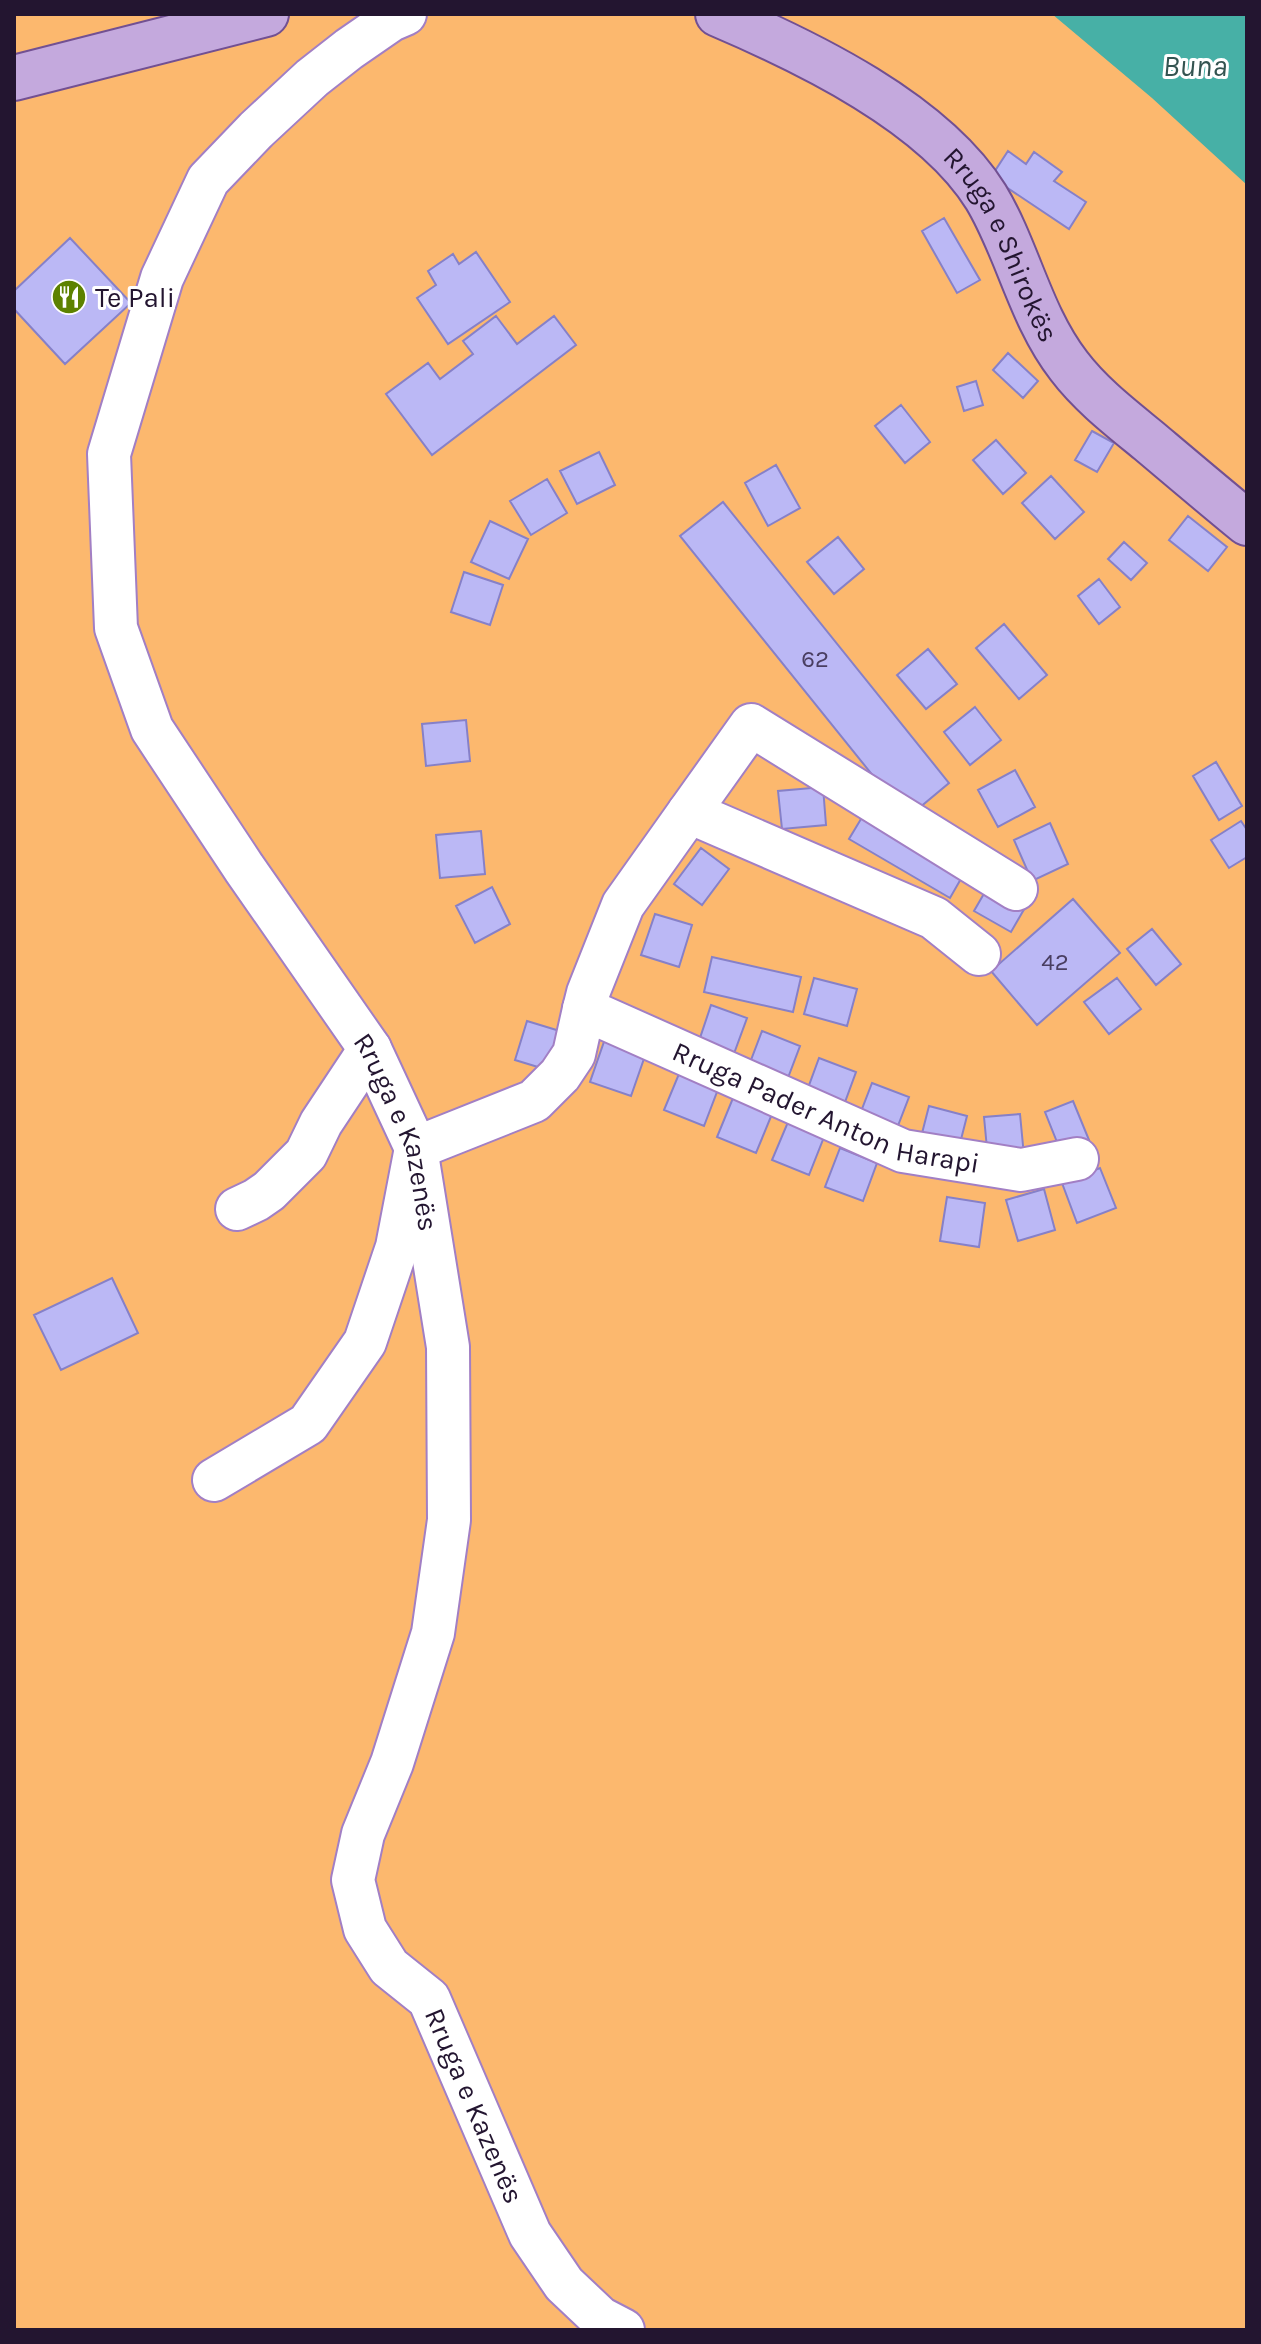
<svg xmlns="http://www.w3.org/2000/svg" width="1261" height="2344" viewBox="0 0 1261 2344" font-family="Karla,sans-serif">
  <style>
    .green { fill: #fcb86e }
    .water { fill: #47b0a6 }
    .building { fill: #bbb8f5; stroke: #8680c8; stroke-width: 2 }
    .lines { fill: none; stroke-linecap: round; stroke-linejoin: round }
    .minor-casing { stroke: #a27fc4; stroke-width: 46 }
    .major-casing { stroke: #725092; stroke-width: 48 }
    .minor { stroke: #fff; stroke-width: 42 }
    .major { stroke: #c4a9dd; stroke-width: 44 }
    .labels { text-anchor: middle; stroke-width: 6; stroke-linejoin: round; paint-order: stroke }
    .number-label { font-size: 24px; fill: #493e61 }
    .street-label { font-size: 28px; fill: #231530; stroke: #fff }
    .poi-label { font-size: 28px; fill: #231530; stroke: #fff; text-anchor: start }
    .water-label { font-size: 30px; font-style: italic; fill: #345451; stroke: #fff }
  </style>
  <rect width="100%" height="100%" fill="#eadcfa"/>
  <path class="green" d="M14 14H1247V2330H14Z"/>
  <path class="water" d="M1052 14H1247V185L1152 98Z"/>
  <path class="building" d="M1008 151 1026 164 1034 152 1062 172 1054 181 1086 202 1069 229 991 177Z
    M944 218 980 280 957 293 922 231Z
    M70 238 131 303 65 364 14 309V291Z
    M476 252 510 302 448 344 417 298 436 285 428 271 453 254 459 264Z
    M496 316 517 344 554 316 576 345 432 455 386 394 428 363 440 379 473 354 463 341Z
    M1008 353 1038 381 1023 398 993 370Z
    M976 381 983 405 964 411 957 387Z
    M901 405 930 442 905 463 875 426Z
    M1092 431 1114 443 1097 472 1075 460Z
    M996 440 1026 473 1003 494 973 460Z
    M599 452 615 485 577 504 560 471Z
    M776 465 800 508 768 526 745 483Z
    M1051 476 1084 512 1055 539 1022 503Z
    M547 479 567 513 531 535 510 501Z
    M723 502 949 783 907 818 680 536Z
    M1188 516 1227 547 1208 571 1169 540Z
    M490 521 528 539 509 579 471 562Z
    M838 537 864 569 834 594 807 562Z
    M1124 542 1147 563 1131 580 1108 559Z
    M464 572 503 585 490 625 451 612Z
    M1099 579 1120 607 1099 624 1078 596Z
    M1004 624 1047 675 1019 699 976 648Z
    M928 649 957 684 926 709 897 675Z
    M975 707 1001 740 970 765 944 732Z
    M466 720 470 761 426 766 422 724Z
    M1216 762 1242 806 1219 820 1193 776Z
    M1015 770 1035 807 998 827 978 790Z
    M823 787 826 825 782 829 778 791Z
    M870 804 970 863 950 898 849 839Z
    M1241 821 1247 830V857L1229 868 1211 840Z
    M1050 823 1068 864 1032 881 1014 840Z
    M481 831 485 874 440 878 436 835Z
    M701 848 729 869 702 905 674 884Z
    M993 878 1030 899 1011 932 974 911Z
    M492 887 510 924 475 943 456 906Z
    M1073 899 1120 953 1037 1025 991 971Z
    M655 914 692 925 679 967 641 955Z
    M1152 929 1181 964 1156 985 1127 949Z
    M712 957 801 977 793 1012 704 992Z
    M814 978 857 989 847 1026 804 1014Z
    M1117 978 1141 1009 1109 1034 1084 1002Z
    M711 1005 747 1018 732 1059 697 1047Z
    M527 1021 563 1032 551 1071 515 1060Z
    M762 1031 800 1046 786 1083 748 1068Z
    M606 1036 647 1050 631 1096 590 1082Z
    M819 1058 856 1072 841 1113 804 1099Z
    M681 1069 720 1084 704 1126 664 1110Z
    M872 1083 909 1097 894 1136 857 1122Z
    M733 1098 772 1114 756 1153 717 1137Z
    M1073 1101 1089 1140 1061 1152 1045 1112Z
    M929 1106 967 1116 957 1155 919 1145Z
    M1020 1114 1024 1156 988 1159 984 1117Z
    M788 1122 824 1137 809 1175 772 1160Z
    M840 1148 877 1163 863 1201 825 1187Z
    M1100 1168 1116 1208 1077 1223 1062 1183Z
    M1044 1189 1055 1230 1018 1241 1006 1200Z
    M947 1197 985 1203 979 1247 940 1241Z
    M112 1278 138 1333 61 1370 34 1315Z"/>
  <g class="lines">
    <g class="minor-casing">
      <g id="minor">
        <path id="s1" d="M405 14 391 20 349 49 312 78 256 130 208 180 162 278 109 454 116 628 152 729 244 868 370 1049 416 1148 448 1347 449 1520 433 1633 392 1763 363 1834 353 1880 365 1929 389 1967 429 1999 530 2234 564 2284 600 2318 623 2330"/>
        <path id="s2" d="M689 812 623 905 588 993 584 1009 903 1151 1021 1170 1077 1159"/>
        <path d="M979 954 934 918 689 812 751 725 1016 889"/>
        <path d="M237 1209 256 1200 269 1191 306 1154 321 1123 370 1049"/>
        <path d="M214 1480 308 1424 365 1342 397 1247 416 1148 534 1101 560 1075 574 1054 584 1009"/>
      </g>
    </g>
    <g class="major-casing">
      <g id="major">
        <path id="s3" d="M718 14C807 52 934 113 986 197 1018 250 1030 316 1069 366 1091 395 1121 418 1149 441 1181 468 1214 496 1247 523"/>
        <path d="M14 78 266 14"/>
      </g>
    </g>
    <use href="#minor" class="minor"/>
    <use href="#major" class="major"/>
  </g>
  <defs>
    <g id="restaurant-disc" transform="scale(1.8)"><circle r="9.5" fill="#5d8200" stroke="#fff"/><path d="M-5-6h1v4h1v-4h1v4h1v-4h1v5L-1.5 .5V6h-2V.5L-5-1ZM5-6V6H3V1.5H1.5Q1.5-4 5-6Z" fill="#fff"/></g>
  </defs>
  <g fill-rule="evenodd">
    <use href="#restaurant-disc" x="69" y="297"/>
  </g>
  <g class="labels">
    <g class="number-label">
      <text x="815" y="667">62</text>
      <text x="1055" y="970">42</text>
    </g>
    <g class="street-label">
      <text dy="10" stroke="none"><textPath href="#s3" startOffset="378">Rruga e Shirokës</textPath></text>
      <text dy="10" stroke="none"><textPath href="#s2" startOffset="488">Rruga Pader Anton Harapi</textPath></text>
      <text dy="10" stroke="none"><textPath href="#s1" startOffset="1308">Rruga e Kazenës</textPath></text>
      <text dy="10" stroke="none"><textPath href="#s1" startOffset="2340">Rruga e Kazenës</textPath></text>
    </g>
    <g class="poi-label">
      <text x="95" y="307">Te Pali</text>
    </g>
    <g class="water-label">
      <text x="1195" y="76">Buna</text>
    </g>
  </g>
  <rect width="1261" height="2344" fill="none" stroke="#231530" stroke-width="32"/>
</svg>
